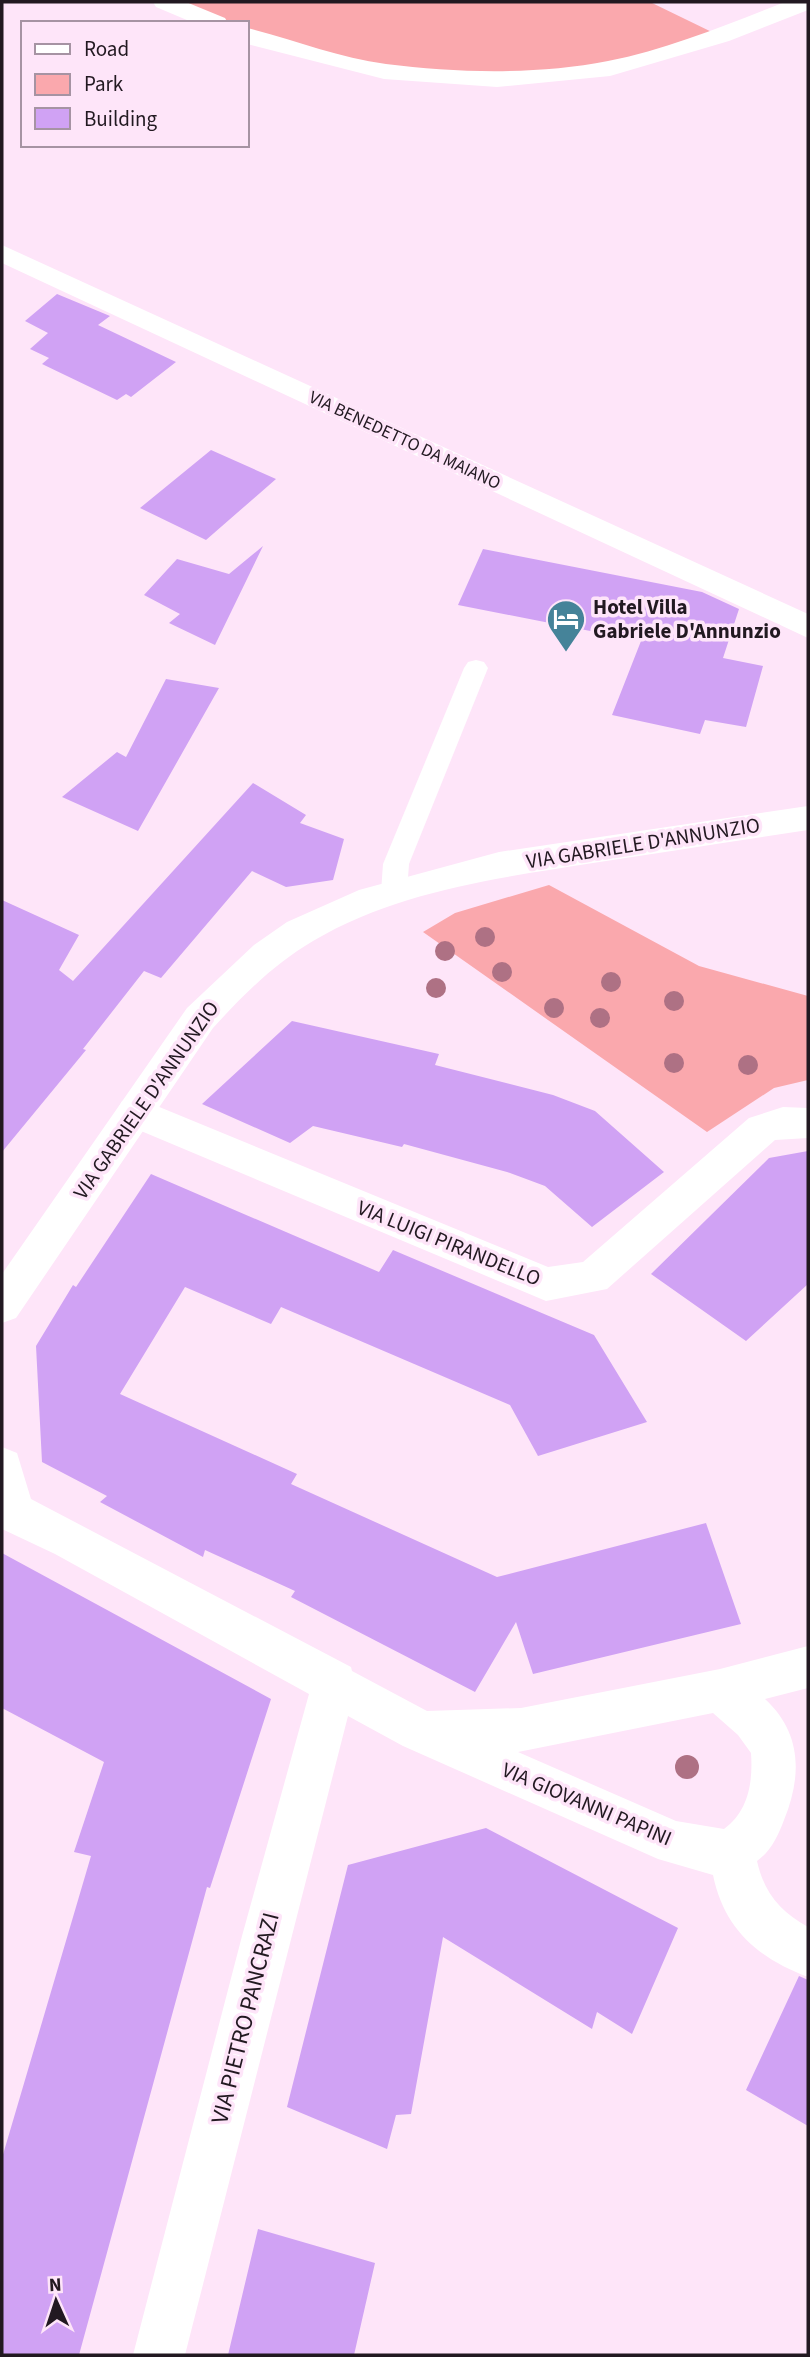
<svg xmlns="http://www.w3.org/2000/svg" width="810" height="2357" viewBox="0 0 810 2357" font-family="'Source Sans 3',sans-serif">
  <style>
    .green { fill: #faa8ad }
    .building { fill: #d0a2f4 }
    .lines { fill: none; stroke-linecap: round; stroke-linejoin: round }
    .service { fill: #fff; fill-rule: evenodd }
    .minor { fill: #fff; fill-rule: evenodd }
    .tertiary { fill: #fff; fill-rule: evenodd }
    .tree { fill: #ae7184 }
    .labels { text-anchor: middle; stroke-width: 7; stroke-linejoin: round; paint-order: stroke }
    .far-street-label { font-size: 18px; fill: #221921; stroke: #fee5f9 }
    .poi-label { font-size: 21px; font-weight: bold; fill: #221921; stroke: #fee5f9; text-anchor: start }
    .street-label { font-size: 21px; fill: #221921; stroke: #fee5f9 }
    .near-street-label { font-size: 24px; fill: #221921; stroke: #fee5f9 }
  </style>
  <rect width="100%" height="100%" fill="#fee5f9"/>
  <path class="green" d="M165 2H650L720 36 610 68 497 79 384 71 265 43 247 35V23H216Z
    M549 885 699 966 808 996V1080L774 1088 707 1132 423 932 455 913Z"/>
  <path class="building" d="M57 294 110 316 98 325 176 362 131 397 126 394 117 400 42 364 49 358 30 349 48 333 25 321Z
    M211 450 276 479 206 540 140 508Z
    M263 546 215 645 169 623 180 614 144 595 177 559 229 574Z
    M483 549 702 592 739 609 723 658 763 666 746 727 705 720 700 734 612 715 641 641 458 605Z
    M166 679 219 688 138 831 62 797 117 752 126 757Z
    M253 783 306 815 300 823 344 839 333 880 286 887 252 871 161 978 144 971 83 1049 86 1050 2 1152V900L79 935 59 970 73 981Z
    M292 1021 439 1054 435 1065 553 1095 595 1111 664 1172 592 1227 545 1186 507 1172 404 1144 402 1147 313 1126 290 1143 202 1104Z
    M808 1151V1284L746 1341 651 1274 769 1158Z
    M151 1174 379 1272 393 1250 594 1335 647 1422 538 1456 510 1405 281 1307 271 1324 185 1287 120 1394 297 1474 291 1484 497 1577 706 1523 741 1624 533 1674 516 1622 475 1692 291 1597 295 1591 205 1550 203 1557 100 1502 107 1496 42 1462 36 1346 73 1285 76 1287Z
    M2 1553 271 1699 210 1888 207 1887 79 2355H2V2158L91 1856 74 1852 104 1762 2 1708Z
    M486 1828 678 1928 632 2034 597 2012 592 2029 443 1937 411 2114 396 2115 387 2149 287 2107 348 1865Z
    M799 1976 808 1980V2126L746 2090Z
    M258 2229 375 2263 354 2355H228Z"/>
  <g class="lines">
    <path class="service" d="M476 660 484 662 488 668 409 864 407 892 403 899 394 902 385 899 381 892 383 864 464 668 468 662Z"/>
    <path class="minor" d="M153 2H186L225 18 228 23H194L156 7Z
      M785 2H808V10L729 41 610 76 497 87 384 79 247 44V28C293 39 338 58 386 64 458 73 536 75 608 61 669 49 728 24 785 2Z
      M2 245 808 614V638L2 263Z
      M135 1097 548 1267 583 1262 749 1118 783 1107 808 1108V1138L775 1140 607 1289 546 1301 122 1123 116 1112 122 1101Z
      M2 1447 17 1453 31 1499 351 1667 352 1671 427 1711 521 1708 720 1669 808 1646V1688L765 1699C802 1733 802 1776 784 1820 778 1836 771 1851 757 1861 764 1893 781 1912 808 1927V1977C758 1958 724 1929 713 1875L658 1859 403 1746 348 1716 185 2355H133L242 1936 309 1694 55 1554 2 1529ZM713 1713 738 1735 751 1753C753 1781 749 1811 724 1829L676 1821 518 1752Z"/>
    <path class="tertiary" d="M808 806V830C736 841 664 852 593 863 498 878 397 891 313 941 274 964 243 995 213 1028L16 1318 2 1323V1274L187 1008 254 945 287 922 359 890 499 852Z"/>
  </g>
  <g class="tree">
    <circle cx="485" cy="937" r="10"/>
    <circle cx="445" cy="951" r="10"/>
    <circle cx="502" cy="972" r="10"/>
    <circle cx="611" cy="982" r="10"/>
    <circle cx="436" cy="988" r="10"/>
    <circle cx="674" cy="1001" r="10"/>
    <circle cx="554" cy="1008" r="10"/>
    <circle cx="600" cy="1018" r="10"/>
    <circle cx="674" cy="1063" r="10"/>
    <circle cx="748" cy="1065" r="10"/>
    <circle cx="687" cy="1767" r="12"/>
  </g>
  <defs>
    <g id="hotel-pin" transform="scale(2.0125)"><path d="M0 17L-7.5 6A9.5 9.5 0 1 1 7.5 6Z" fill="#458399" stroke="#fee5f9"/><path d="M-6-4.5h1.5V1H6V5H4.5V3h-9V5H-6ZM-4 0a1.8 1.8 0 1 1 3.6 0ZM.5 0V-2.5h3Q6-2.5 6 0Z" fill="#fff"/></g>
  </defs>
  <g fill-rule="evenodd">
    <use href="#hotel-pin" x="566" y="619"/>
  </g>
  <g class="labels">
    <g class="far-street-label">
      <text transform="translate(405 440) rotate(25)" y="6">VIA BENEDETTO DA MAIANO</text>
    </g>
    <g class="poi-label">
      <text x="593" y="614">Hotel Villa<tspan x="593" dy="24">Gabriele D'Annunzio</tspan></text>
    </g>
    <g class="street-label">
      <text transform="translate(643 843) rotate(-9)" y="7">VIA GABRIELE D'ANNUNZIO</text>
      <text transform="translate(146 1100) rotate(-55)" y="7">VIA GABRIELE D'ANNUNZIO</text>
      <text transform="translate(449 1243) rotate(22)" y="7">VIA LUIGI PIRANDELLO</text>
      <text transform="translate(587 1804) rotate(23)" y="7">VIA GIOVANNI PAPINI</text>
    </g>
    <g class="near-street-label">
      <text transform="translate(245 2018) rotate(-76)" y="8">VIA PIETRO PANCRAZI</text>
    </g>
  </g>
  <rect width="810" height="2357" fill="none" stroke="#221921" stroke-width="7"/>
  <rect x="21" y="21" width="228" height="126" fill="#fee5f9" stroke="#a693a3" stroke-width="2"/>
  <rect x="35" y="44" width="35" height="10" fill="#ffffff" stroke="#a693a3" stroke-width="2"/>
  <text x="84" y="56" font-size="21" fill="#221921">Road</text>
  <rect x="35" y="74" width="35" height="21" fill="#faa8ad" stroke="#a693a3" stroke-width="2"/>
  <text x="84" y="91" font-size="21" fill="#221921">Park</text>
  <rect x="35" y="108" width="35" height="21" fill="#d0a2f4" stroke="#a693a3" stroke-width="2"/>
  <text x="84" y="126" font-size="21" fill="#221921">Building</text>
  <g transform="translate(56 2301) rotate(357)" stroke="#fee5f9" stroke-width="5" paint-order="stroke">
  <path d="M0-5L12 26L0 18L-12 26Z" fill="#221921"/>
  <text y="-10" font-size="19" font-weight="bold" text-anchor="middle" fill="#221921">N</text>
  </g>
</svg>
